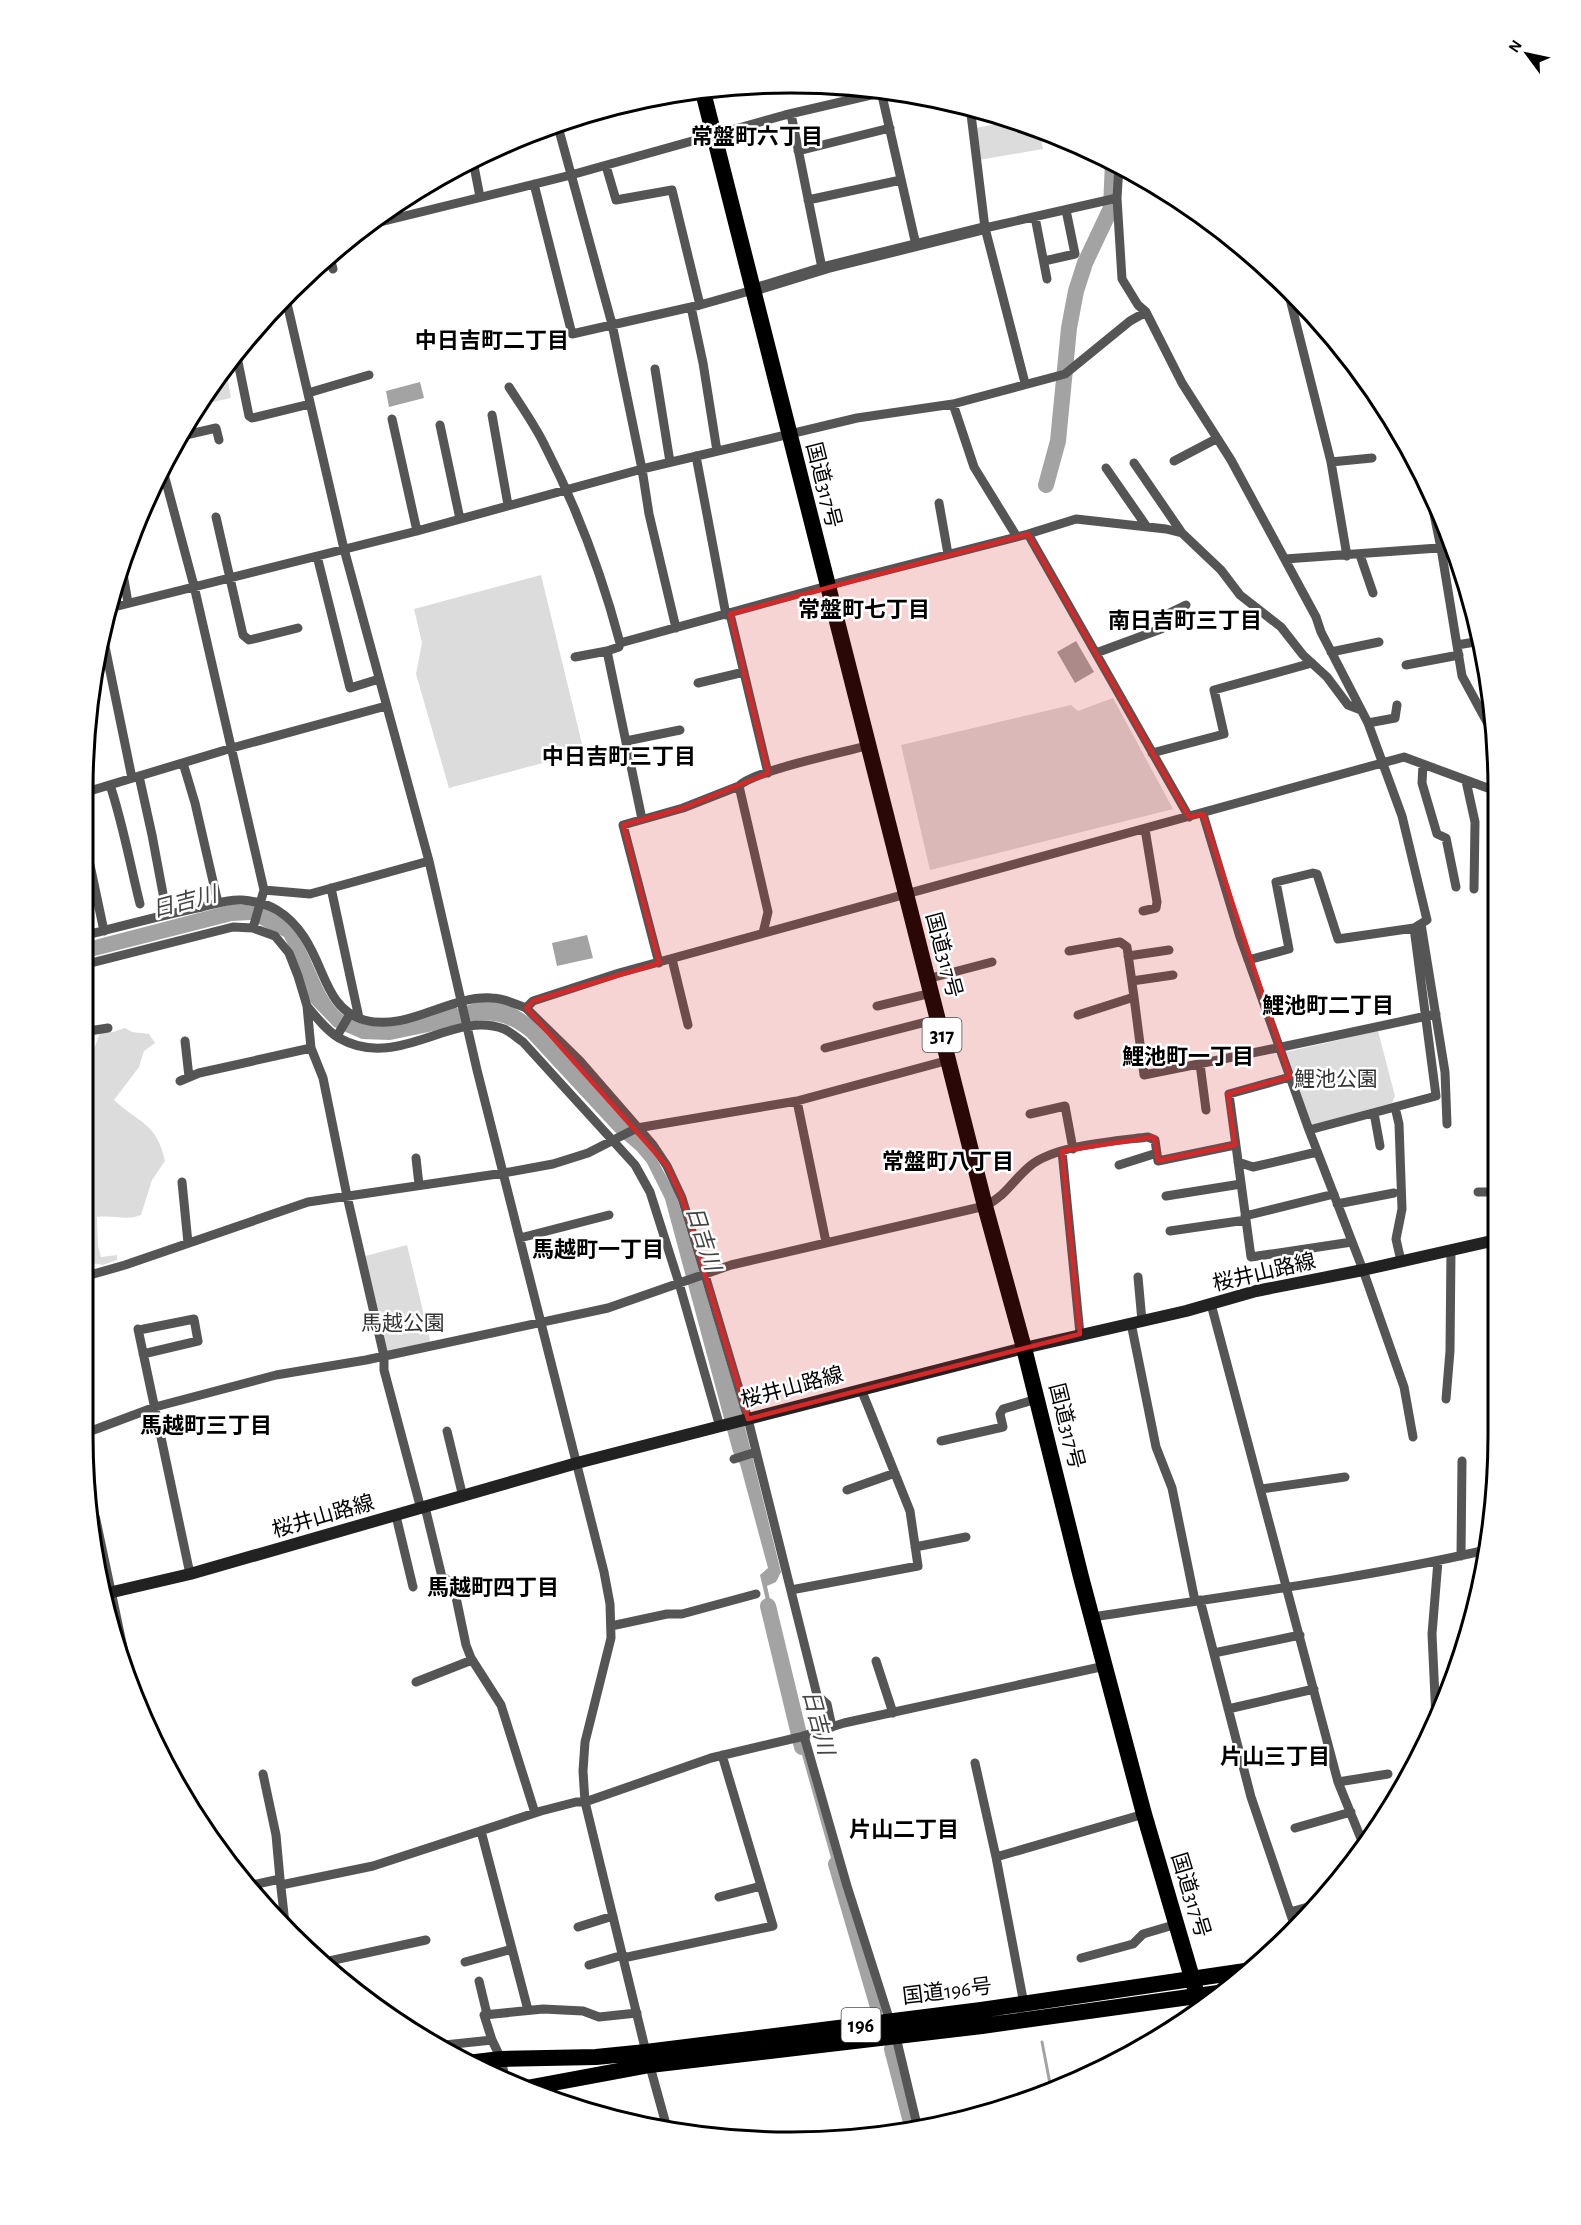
<svg xmlns="http://www.w3.org/2000/svg" width="1581" height="2225" viewBox="0 0 1581 2225" font-family="'Alegreya Sans','Noto Sans JP',sans-serif">
  <style>
    .green { fill: #dcdcdc }
    .water { fill: #a3a3a3 }
    .lines { fill: none; stroke-linecap: round; stroke-linejoin: round }
    .stream { stroke: #a3a3a3; stroke-width: 3 }
    .river { stroke: #a3a3a3; stroke-width: 16 }
    .minor { stroke: #555; stroke-width: 9 }
    .tertiary { stroke: #555; stroke-width: 12 }
    .secondary { stroke: #222; stroke-width: 12 }
    .trunk { stroke: #000; stroke-width: 16 }
    .marked { fill: #d62828; fill-opacity: 0.2; stroke: #d62828; stroke-width: 4.5; stroke-linejoin: round }
    .labels { text-anchor: middle; stroke-width: 5; stroke-linejoin: round; paint-order: stroke }
    .shield { fill: #fff; stroke: #4c4c4c; stroke-width: 1.5 }
    .shield-label { font-size: 20px; font-weight: bold; fill: #000 }
    .street-label { font-size: 21px; fill: #000; stroke: #fff }
    .park-label { font-size: 21px; fill: #333; stroke: #fff }
    .neighbourhood-label { font-size: 22px; font-weight: bold; fill: #000; stroke: #fff }
    .water-label { font-size: 22px; font-style: italic; fill: #444; stroke: #fff }
    .rim { fill: none; stroke: #000; stroke-width: 3 }
  </style>
  <rect width="100%" height="100%" fill="#fff"/>
  <path class="green" d="M1012 121 1040 132 1043 149 979 160 976 128Z
    M225 365 231 398 199 405Z
    M541 575 584 752 449 788 416 674 422 643 414 609Z
    M1113 698 1173 809 930 870 901 745 1071 705 1078 711Z
    M125 1028 132 1032 149 1034 155 1043 144 1051 139 1067 114 1100C139 1123 157 1123 165 1161L152 1180 141 1215C126 1221 114 1215 97 1217L98 1246 101 1257 117 1255V1260L103 1265 91 1263 83 1249V1132L86 1124 89 1085 88 1065 100 1033 113 1032Z
    M1378 1031 1395 1096 1392 1103 1311 1125 1286 1052Z
    M407 1245 431 1344 387 1352 365 1256Z"/>
  <path class="water" d="M420 382 424 398 389 407 386 391Z
    M1076 641 1094 672 1075 683 1057 652Z
    M233 904C244 905 255 905 265 908 325 930 308 1025 375 1025 382 1025 390 1022 397 1020 416 1016 436 1012 455 1007L459 1009C488 995 505 1000 530 1018L573 1062 652 1150 676 1194 740 1407 781 1572 776 1582 767 1586 803 1747 874 1997 870 1998 853 1946 840 1890 802 1755 760 1575 768 1568 740 1464 733 1452 665 1199 647 1163 637 1151 615 1132 527 1037C511 1024 497 1019 476 1021 469 1022 463 1021 458 1026L390 1040 362 1039 334 1027 311 1003 305 990 294 956 284 937 251 920 232 921 83 959V943Z
    M587 935 593 958 557 966 552 943Z"/>
  <g class="lines">
    <path class="stream" d="M1042 2042 1051 2089"/>
    <path class="river" d="M1046 485 1058 441 1069 328 1076 291 1085 263 1111 208 1113 161
      M768 1606 802 1747
      M836 1864 878 2007
      M892 2049 913 2130"/>
    <path class="minor" d="M881 91 916 245
      M970 106 985 228 1025 383
      M791 114 822 268
      M557 123 612 324 642 469 649 514 676 628
      M798 151 890 128
      M473 161 480 197
      M1119 165 1117 198 1122 279 1138 305 1146 312 1182 383 1231 460 1316 617 1321 632 1368 723 1402 816 1427 920 1414 928 1436 1096 1309 1130
      M606 166 616 200 672 190 700 305
      M534 184 572 334 700 305 753 290
      M808 200 901 180
      M1035 217 1047 279
      M372 224 571 175 785 115 884 92
      M985 228 1117 198
      M329 254 333 269
      M1044 261 1075 254 1066 210
      M1288 291 1331 462 1347 556
      M286 299 344 549 429 861 477 1070 604 1572 610 1604 611 1638 585 1742 583 1771 585 1802 646 2052 667 2128
      M691 307 703 363 717 451
      M236 352 249 416 252 418 310 404
      M655 369 670 462
      M509 387C521 406 535 425 545 446 577 508 602 575 620 643
      M308 393 369 375
      M953 404 974 467 1017 537
      M492 415 508 505
      M392 419 417 531
      M440 425 460 519
      M177 437 216 428 219 440
      M696 456 726 615
      M1174 461 1216 439
      M1331 462 1372 458
      M1134 463 1182 533
      M162 467 194 586 264 890 253 928
      M1106 468 1147 527
      M1428 485 1441 548 1462 676 1493 733
      M939 503 948 554
      M216 517 243 635 249 640 298 628
      M1028 534 1189 817
      M1360 555 1373 593
      M317 556 350 688 379 679
      M1285 559 1452 547
      M122 568 128 603
      M110 608 417 531 642 469 857 418 953 404 1065 374 1130 321 1146 312
      M730 614 768 773
      M102 632 132 778
      M1457 645 1481 641
      M607 651 619 647 620 643 849 580 1028 534 1076 519 1166 529 1182 533 1221 570 1240 595 1281 627 1303 655 1327 677 1348 705 1361 710
      M1331 652 1379 642
      M1096 653 1161 629 1157 619 1186 605
      M575 657 607 651 642 819
      M1406 665 1459 655
      M698 683 744 672
      M1368 723 1395 718 1397 705
      M626 741 680 730
      M1152 753 1224 734 1214 690 1312 663
      M183 763 195 803 218 903
      M1423 764 1422 783 1437 834 1446 838 1456 887
      M139 776 152 835 167 915
      M1466 781 1475 822 1474 889
      M110 785C123 824 130 864 140 904
      M739 786 768 912 763 933
      M83 793 232 748 386 706
      M1203 814 1240 937 1309 1130 1363 1270 1404 1387 1413 1437
      M83 832 104 931
      M331 888 359 1018
      M264 890 310 894 429 861
      M1143 911 1156 908 1157 902 1145 829
      M1421 924 1445 1072 1447 1124
      M83 936C122 926 162 915 202 907 214 904 229 899 242 900 253 901 267 904 277 910 300 924 311 947 321 971 330 992 339 1013 364 1020 408 1032 448 995 492 998 504 998 515 1004 526 1008L533 1001 619 973 1404 757 1493 790
      M1069 951 1120 942 1127 947 1134 997
      M1128 956 1169 950
      M672 959 688 1025
      M1248 960 1289 949 1276 882 1313 873 1317 874 1338 939 1414 928
      M659 963 623 825 683 808 739 786C753 771 843 752 867 746
      M83 965 233 927 253 928 275 936 289 953 298 976 307 1006 311 1048 323 1078 347 1196 384 1356V1370L421 1509
      M927 979 992 962
      M1132 981 1173 975
      M307 1006C316 1017 327 1031 339 1038 399 1072 452 1009 504 1029 511 1032 517 1038 523 1042L635 1165 650 1192 679 1283 720 1427
      M877 1006 931 993
      M526 1008 580 1061 653 1145 667 1166 682 1198 748 1419 817 1695 827 1704 832 1727
      M1078 1015 1134 997 1144 1075C1241 1056 1339 1035 1436 1014
      M83 1032 108 1028
      M337 1036 350 1014
      M185 1041 189 1077
      M825 1048 938 1019
      M1200 1064 1206 1110
      M1290 1077 1229 1094 1251 1257 1352 1242
      M180 1081 199 1073 311 1048
      M797 1101 826 1242
      M1395 1107 1399 1124 1402 1209 1396 1239 1401 1261
      M1374 1113 1380 1146
      M1030 1114 1065 1106 1073 1149
      M1062 1151 1080 1334
      M416 1158 419 1185
      M1238 1162 1253 1167 1317 1152
      M1119 1165 1157 1153
      M182 1182 188 1243
      M1478 1192H1495
      M1166 1196 1241 1184
      M1337 1204 1394 1193
      M1245 1216 1334 1194
      M1170 1231 1246 1220
      M520 1238 609 1215
      M83 1277 125 1265 308 1202 504 1173 553 1164 588 1153 637 1128 797 1101 949 1060
      M1138 1277 1142 1321
      M1211 1304 1338 1782 1364 1846
      M1131 1323 1156 1447 1172 1488 1195 1601
      M138 1329 190 1574
      M139 1330 194 1319 198 1341 143 1354
      M1446 1399 1450 1351 1451 1250
      M447 1431 463 1497
      M83 1434 155 1407 276 1375 366 1360 608 1308 731 1265 985 1206C1006 1196 1013 1180 1030 1166 1055 1145 1116 1141 1148 1137L1155 1140 1158 1161 1235 1145
      M941 1441 1003 1427 1000 1414 1003 1409 1037 1399
      M734 1459 756 1452
      M1261 1489 1345 1477
      M847 1490 895 1473
      M425 1507 442 1577 453 1583 466 1645 471 1658 501 1705 535 1813
      M396 1516 413 1587
      M915 1547 966 1537
      M1461 1556 1462 1461
      M791 1590 918 1566 910 1511 861 1389
      M1200 1600 1251 1797 1295 1927
      M1093 1617C1224 1596 1356 1580 1486 1550
      M611 1626 667 1614H682L756 1594
      M1214 1653 1300 1635
      M876 1661 893 1713
      M416 1682 472 1660
      M1228 1709 1314 1689
      M1436 1719 1432 1634 1438 1561
      M804 1736 847 1886 890 2021
      M975 1763 996 1857 1144 1814
      M263 1774 276 1835 280 1879
      M1338 1782 1388 1774
      M1295 1828 1351 1812
      M481 1831 528 2010
      M996 1857 1024 2004
      M252 1885 280 1879 285 1923
      M281 1885 373 1866 541 1811 576 1802H585L711 1758 800 1737 844 1723 1105 1666
      M719 1897 761 1886
      M1290 1912 1315 1905
      M578 1927 613 1916
      M623 1958 773 1926 722 1755
      M1081 1958 1133 1944 1143 1934 1177 1924
      M465 1962 512 1949
      M320 1963 426 1940
      M589 1965 623 1955
      M479 1981 487 2014
      M896 2037 918 2129
      M492 2040 484 2015 543 2009 583 2011 599 2017 637 2013
      M435 2046 492 2040 501 2059 506 2082"/>
    <path class="tertiary" d="M753 290 828 267 985 228
      M94 1518 130 1688"/>
    <path class="secondary" d="M104 1594 190 1574 577 1463 1024 1348 1186 1311 1256 1291 1363 1270 1496 1240"/>
    <path class="trunk" d="M702 88 985 1206 1024 1348 1081 1577 1144 1814 1200 2005
      M467 2063 501 2059 596 2057 646 2052 981 2010 1252 1970
      M521 2089 650 2065 982 2026 1218 1993"/>
  </g>
  <path class="marked" d="M1028 534 1189 817 1203 814 1290 1077 1228 1094 1235 1145 1158 1161 1154 1137 1062 1151 1080 1334 748 1419 682 1198 667 1166 526 1008 533 1001 659 963 623 825 683 808 768 773 730 614Z"/>
  <g class="labels">
    <g class="shield">
      <rect x="922.5" y="1018" width="39" height="34" rx="4.5"/>
      <rect x="841.5" y="2008" width="39" height="34" rx="4.5"/>
    </g>
    <g class="shield-label">
      <text x="942" y="1042">317</text>
      <text x="861" y="2032">196</text>
    </g>
    <g class="street-label">
      <text transform="translate(824 485) rotate(76)" y="7">国道317号</text>
      <text transform="translate(944 955) rotate(75)" y="7">国道317号</text>
      <text transform="translate(1264 1272) rotate(-13)" y="7">桜井山路線</text>
      <text transform="translate(792 1387) rotate(-15)" y="7">桜井山路線</text>
      <text transform="translate(1067 1426) rotate(76)" y="7">国道317号</text>
      <text transform="translate(323 1516) rotate(-16)" y="7">桜井山路線</text>
      <text transform="translate(1191 1895) rotate(73)" y="7">国道317号</text>
      <text transform="translate(947 1991) rotate(-7)" y="7">国道196号</text>
    </g>
    <g class="park-label">
      <text x="1336" y="1086">鯉池公園</text>
      <text x="403" y="1330">馬越公園</text>
    </g>
    <g class="neighbourhood-label">
      <text x="757" y="144">常盤町六丁目</text>
      <text x="492" y="348">中日吉町二丁目</text>
      <text x="864" y="617">常盤町七丁目</text>
      <text x="1185" y="628">南日吉町三丁目</text>
      <text x="619" y="764">中日吉町三丁目</text>
      <text x="1328" y="1013">鯉池町二丁目</text>
      <text x="1188" y="1064">鯉池町一丁目</text>
      <text x="948" y="1169">常盤町八丁目</text>
      <text x="598" y="1257">馬越町一丁目</text>
      <text x="206" y="1433">馬越町三丁目</text>
      <text x="493" y="1595">馬越町四丁目</text>
      <text x="1275" y="1764">片山三丁目</text>
      <text x="904" y="1837">片山二丁目</text>
    </g>
    <g class="water-label">
      <text transform="translate(184 901) rotate(-15)" y="8">日吉川</text>
      <text transform="translate(704 1238) rotate(72)" y="8">日吉川</text>
      <text transform="translate(819 1722) rotate(75)" y="8">日吉川</text>
    </g>
  </g>
  <path d="M0 0H1581V2225H0ZM790 93H791A697 697 0 0 1 1488 790V1435A697 697 0 0 1 791 2132H790A697 697 0 0 1 93 1435V790A697 697 0 0 1 790 93Z" fill="#fff" fill-rule="evenodd"/>
  <path class="rim" d="M790 93H791A697 697 0 0 1 1488 790V1435A697 697 0 0 1 791 2132H790A697 697 0 0 1 93 1435V790A697 697 0 0 1 790 93Z"/>
  <g transform="translate(1527 54) rotate(303)" stroke="#ffffff" stroke-width="4.5" paint-order="stroke">
  <path d="M0-4.5L10 22L0 15L-10 22Z" fill="#000000"/>
  <text y="-9" font-size="16" font-weight="bold" text-anchor="middle" fill="#000000">N</text>
  </g>
</svg>
